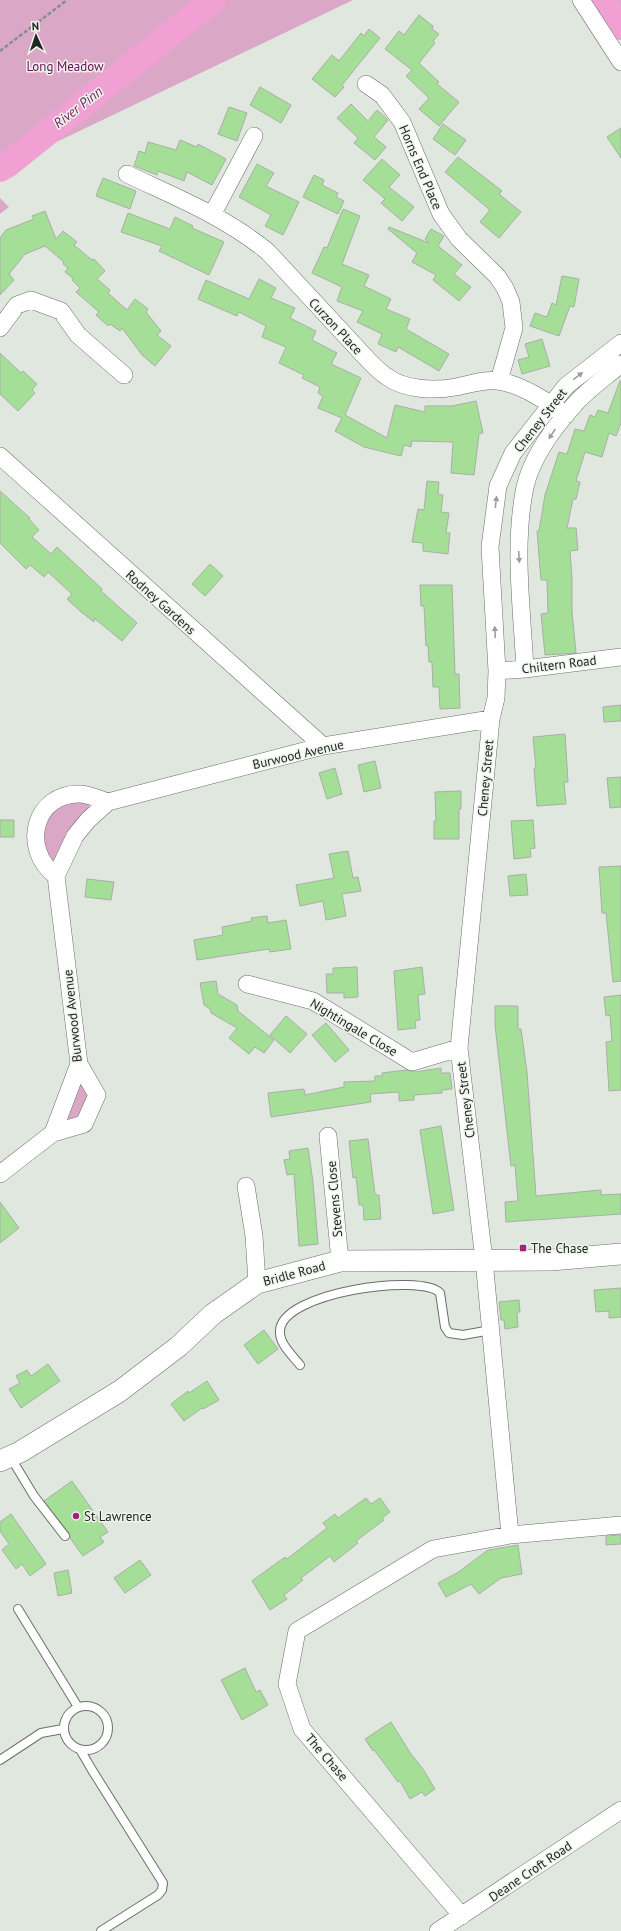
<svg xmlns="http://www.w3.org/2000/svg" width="621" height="1931" viewBox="0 0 621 1931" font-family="'PT Sans',sans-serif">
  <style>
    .green { fill: #daa8c6 }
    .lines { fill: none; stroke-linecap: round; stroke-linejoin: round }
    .river { stroke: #f0a0d2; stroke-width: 26 }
    .building { fill: #a4de97; stroke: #a9afa7 }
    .service-casing { stroke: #6a7069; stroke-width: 10 }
    .minor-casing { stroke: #6a7069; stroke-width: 18 }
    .tertiary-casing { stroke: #6a7069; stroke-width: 22 }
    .path { stroke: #898d88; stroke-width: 2.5; stroke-dasharray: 4 2; stroke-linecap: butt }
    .service { stroke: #fff; stroke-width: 8 }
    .minor { stroke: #fff; stroke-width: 17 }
    .tertiary { stroke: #fff; stroke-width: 21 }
    .oneway { fill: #9c9d9c }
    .poi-dot { fill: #9e247c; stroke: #edf5ec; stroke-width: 1.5 }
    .labels { text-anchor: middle; stroke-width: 3; stroke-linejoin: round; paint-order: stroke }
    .park-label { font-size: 13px; fill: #6b0d52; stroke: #edf5ec }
    .street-label { font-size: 13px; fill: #232522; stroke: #edf5ec }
    .poi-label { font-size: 13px; fill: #232522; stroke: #edf5ec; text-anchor: start }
    .water-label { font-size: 14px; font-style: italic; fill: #781d5e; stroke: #edf5ec }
  </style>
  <rect width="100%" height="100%" fill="#e0e7df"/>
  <path class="green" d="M0 0H353L0 169Z
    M610 0H621V18Z
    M0 198 9 207 0 214Z
    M87 801 89 806 88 810 55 861H51C36 829 38 830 59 803Z
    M80 1077 89 1095 80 1120 61 1125Z"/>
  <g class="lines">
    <path class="river" d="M603 0 619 26 621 27
      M0 169 7 165 213 0"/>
  </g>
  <path class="building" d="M419 15 433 26 432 29 439 34 433 41 435 43 419 63 439 82 437 84 459 102 439 126 419 109 429 98 406 76 412 70 385 49 399 31 404 35Z
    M369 29 380 38 342 85 344 87 335 97 312 79 332 55 339 61 361 33 364 36Z
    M260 87 291 105 281 123 250 105Z
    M351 104 368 121 377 110 388 120 374 137 386 147 375 160 354 143 358 138 337 118Z
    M229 107 247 113 237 141 218 134Z
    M443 124 466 140 455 155 433 139Z
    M621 128V158L607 137Z
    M180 140 197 147 198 144 226 159 212 185 187 172 184 181 158 171 157 175 134 166 139 151 145 153 148 142 176 150Z
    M458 157 502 191 499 194 521 212 499 238 480 222 490 210 445 172Z
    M382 159 400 175 389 187 414 207 402 221 381 203 385 199 363 180Z
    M257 164 274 173 266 186 299 202 283 235 265 226 271 215 239 197Z
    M314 175 324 180 322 185 338 193 336 197 344 201 338 214 303 197Z
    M103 178 136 191 130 209 96 196Z
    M343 209 360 216 342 264 369 275 364 286 391 299 386 309 410 319 406 329 449 354 439 371 398 347 396 352 378 344 382 334 357 322 363 311 337 301 342 287 312 273 324 247 327 248Z
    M45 211 56 239 63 231 77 242 74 245 92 260 94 259 105 271 97 279 110 290 108 293 127 310 135 299 148 309 146 312 161 331 157 335 171 346 155 366 142 355 122 328 120 331 110 324 108 326 96 315 99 312 76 292 80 288 72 280 74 279 65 272 68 268 63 264 64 262 45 246 25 254 9 274 14 280 0 295V238L6 230 34 219 32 216Z
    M128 213 170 229 175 217 193 226 192 228 224 242 209 275 159 251 162 246 121 232Z
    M389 227 429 243 425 239 431 229 444 236 438 246 462 265 454 274 471 287 459 301 433 280 436 275 412 262 417 253 388 229Z
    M562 276 579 279 574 307 570 306 559 336 530 326 535 313 547 317 552 303 556 305Z
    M259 279 276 288 271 298 295 308 290 318 316 331 312 340 337 353 331 364 361 378 345 415 387 438 395 405 425 412V406H452L476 401 483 433 479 434 474 475 451 473 453 442 412 441 411 447 404 445 401 456 364 447 335 431 342 418 318 408 323 396 318 393 320 387 302 378 304 375 279 363 286 347 262 337 266 326 239 312 237 316 198 299 206 280 249 299Z
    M542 339 550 366 522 374 518 360 529 357 525 344Z
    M0 353 21 373 23 371 37 384 32 390 35 393 18 411 0 394Z
    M620 381H621V423L616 436 609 433 602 457 585 452 576 481 580 482 576 499H573L567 528H576L578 550 570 551 572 578V612L576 653 545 655 541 614 548 613 547 580H541L537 531H539L545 495 559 452 567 454 575 429 584 431 590 415 595 417 598 410 608 413Z
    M427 481 439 482 438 494 443 495 441 512 449 513 446 533H450L448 554 423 551V543L412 542 418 509 424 510Z
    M0 491 30 518 29 519 39 530 32 537 51 554 57 547 102 589 101 591 137 623 122 641 94 618V622L80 611 67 599 72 594 48 572 44 577 30 565 26 569 0 543Z
    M210 564 223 576 205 596 192 584Z
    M420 585H452L455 674H459L460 708 440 709 439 687H433L432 662H429L428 645 426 646 424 606H421Z
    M621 705V721L604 722 603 707Z
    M565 734 568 782H564L566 804 537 806 534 768H536L533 737Z
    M375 761 381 788 364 792 358 765Z
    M335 768 342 794 327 799 319 773Z
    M621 777V807L610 808 607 778Z
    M461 791V809H459V839H434V821H436L435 792Z
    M0 820H14V837H0Z
    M533 820 535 848 530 849 531 857 514 859 511 821Z
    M348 851 353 878 358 877 361 891 342 894 346 916 326 920 323 901 300 906 296 885 334 878 329 854Z
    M621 866V981L613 982 606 913H602L599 867Z
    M526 874 528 895 510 896 508 876Z
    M87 879 114 882 111 900 85 897Z
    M267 916 268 923 286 920 291 949 270 952 269 949 197 960 194 940 223 935 222 927 252 921 251 918Z
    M357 967 358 997 344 998V993H327L326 974H333V968Z
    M422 967 425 994 418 995 420 1020 415 1021 416 1028 398 1030 394 971Z
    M216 981 218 994 237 1005 238 1011 274 1040 264 1053 255 1047 249 1054 229 1038 237 1028 211 1013 210 1009 204 1005 200 983Z
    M621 995V1090L609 1091 606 1042 612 1041 610 1015 606 1016 604 997Z
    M495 1006H518V1029H521L527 1072 536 1196 601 1190V1195L621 1194V1214L506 1222 505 1202 518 1201 515 1165 511 1166 495 1025Z
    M286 1016 307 1034 290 1053 270 1035Z
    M326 1023 349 1050 335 1062 312 1035Z
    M441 1068V1073H450L452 1089 442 1090V1093L414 1095V1100L399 1101V1092L370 1094 371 1102 271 1117 268 1093 304 1089 305 1095 344 1087V1082L375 1081V1076H382V1073L406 1070 415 1072Z
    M441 1126 454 1210 433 1214 420 1130Z
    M368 1139 375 1195H379L381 1219 364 1220 363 1205H359L356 1177 353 1178 349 1141Z
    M308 1148 313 1182 318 1244 299 1246 294 1174 287 1175 284 1160 290 1159 289 1151Z
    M0 1202 19 1228 0 1243Z
    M621 1288V1317L609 1318V1311L596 1312 594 1290Z
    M519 1300 520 1312H517L518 1327 505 1329 504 1320H501L499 1302Z
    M264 1330 278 1349 258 1364 244 1345Z
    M48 1364 60 1381 21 1408 9 1389 20 1383 16 1376 27 1370 31 1376Z
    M207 1381 219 1400 203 1409 202 1408 184 1421 171 1404 188 1391 189 1393Z
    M72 1481 108 1532 100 1537 104 1542 83 1556 70 1538 69 1533 44 1501Z
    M366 1498 371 1504 380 1498 390 1512 382 1518 384 1520 356 1541 358 1543 334 1562 330 1556 301 1578 303 1580 284 1595 287 1599 270 1610 252 1581 285 1557 287 1559 327 1528 323 1523 335 1514 338 1518Z
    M11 1514 46 1564 30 1576 22 1564 16 1569 2 1550 9 1544 0 1531V1522Z
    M621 1535V1544L606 1545V1536Z
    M518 1545 522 1574 501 1578 479 1594 471 1584 446 1597 438 1583 457 1573 488 1550Z
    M140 1560 151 1575 125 1593 114 1578Z
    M68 1570 72 1593 58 1596 54 1573Z
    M245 1668 256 1692 260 1690 268 1705 242 1720 221 1680Z
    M391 1722 411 1754 423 1769 435 1789 425 1796 422 1792 410 1799 400 1781 398 1782 374 1750 373 1751 365 1739Z"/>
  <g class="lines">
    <g class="service-casing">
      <path id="service" d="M300 1365C293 1356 279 1344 280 1331 281 1292 422 1273 440 1293L445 1327 449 1333 463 1335 491 1330
        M11 1458 34 1496 65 1536
        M18 1609 78 1707
        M64 1728a22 22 0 1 1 44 0a22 22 0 1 1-44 0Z
        M81 1751 92 1770 163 1883 162 1890 158 1895 101 1931
        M0 1760 41 1733 63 1729"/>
    </g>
    <g class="minor-casing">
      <path id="minor" d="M581 0 621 62
        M366 84 382 95 402 122 441 214 459 239 497 276 505 288 511 302 514 328 499 381
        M127 174C175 197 226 217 268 252L370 362C375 367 380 372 386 376 404 390 434 391 456 387 471 384 484 379 498 381 520 384 549 402 566 415
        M212 215 254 136
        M0 328 17 305 31 300 61 311 78 335 124 375
        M0 456 323 746
        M525 669C522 610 513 545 525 487 532 457 555 426 575 404 588 389 606 377 621 364
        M497 671 525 669 621 657
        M56 876C20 849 34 792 81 794 91 795 99 799 108 802
        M247 984 313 1001 412 1062 459 1048
        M53 1133 84 1124 97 1095 79 1064
        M328 1136 340 1261
        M0 1174 53 1133 79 1064 56 876 75 836 88 820 108 802 323 746 491 719
        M246 1186 254 1236 257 1283
        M510 1535 484 1260 459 1048 491 719 496 698 497 671 490 547 498 486 513 453 566 386 621 343
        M462 1916 302 1729 287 1684 297 1631 433 1549 510 1535 621 1525
        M438 1931 621 1810"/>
    </g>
    <g class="tertiary-casing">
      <path id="tertiary" d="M0 1461 20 1452 120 1391 179 1346 213 1314 257 1283 340 1261 551 1260 621 1254"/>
    </g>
    <path class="path" d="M0 51 67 0"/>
    <use href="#service" class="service"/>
    <use href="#minor" class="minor"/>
    <use href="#tertiary" class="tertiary"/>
  </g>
  <defs><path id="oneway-solid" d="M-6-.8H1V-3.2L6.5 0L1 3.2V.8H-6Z"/></defs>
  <g class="oneway">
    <use href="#oneway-solid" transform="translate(578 376) rotate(-38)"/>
    <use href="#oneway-solid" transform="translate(552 434) rotate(123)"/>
    <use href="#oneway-solid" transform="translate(496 502) rotate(-83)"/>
    <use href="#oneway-solid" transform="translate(519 557) rotate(87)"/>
    <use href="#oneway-solid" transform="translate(495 632) rotate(-93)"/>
  </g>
  <g class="poi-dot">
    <rect x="519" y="1244" width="8" height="8" rx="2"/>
    <circle cx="76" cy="1516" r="4"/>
  </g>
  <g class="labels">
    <g class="park-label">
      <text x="65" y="71">Long Meadow</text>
    </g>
    <g class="street-label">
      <text transform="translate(421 167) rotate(67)" y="5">Horns End Place</text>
      <text transform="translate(336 326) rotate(47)" y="5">Curzon Place</text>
      <text transform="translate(540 420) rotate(-52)" y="5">Cheney Street</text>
      <text transform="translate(161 602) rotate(42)" y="5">Rodney Gardens</text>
      <text transform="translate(559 664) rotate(-7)" y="5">Chiltern Road</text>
      <text transform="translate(298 754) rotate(-13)" y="5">Burwood Avenue</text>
      <text transform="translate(485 778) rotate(-85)" y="5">Cheney Street</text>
      <text transform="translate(72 1016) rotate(-96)" y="5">Burwood Avenue</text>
      <text transform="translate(354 1027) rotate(31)" y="5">Nightingale Close</text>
      <text transform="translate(465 1100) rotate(-97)" y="5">Cheney Street</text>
      <text transform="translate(334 1199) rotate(-95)" y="5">Stevens Close</text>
      <text transform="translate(294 1273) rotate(-15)" y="5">Bridle Road</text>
      <text transform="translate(327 1757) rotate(49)" y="5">The Chase</text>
      <text transform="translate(530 1871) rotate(-34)" y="5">Deane Croft Road</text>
    </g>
    <g class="poi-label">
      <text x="531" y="1253">The Chase</text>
      <text x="84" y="1521">St Lawrence</text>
    </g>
    <g class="water-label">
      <text transform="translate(78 107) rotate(-38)" y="5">River Pinn</text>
    </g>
  </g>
  <g transform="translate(36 36) rotate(357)" stroke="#edf5ec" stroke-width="3" paint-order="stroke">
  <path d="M0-3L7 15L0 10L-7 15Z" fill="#232522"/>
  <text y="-6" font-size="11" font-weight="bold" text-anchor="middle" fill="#232522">N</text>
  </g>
</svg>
